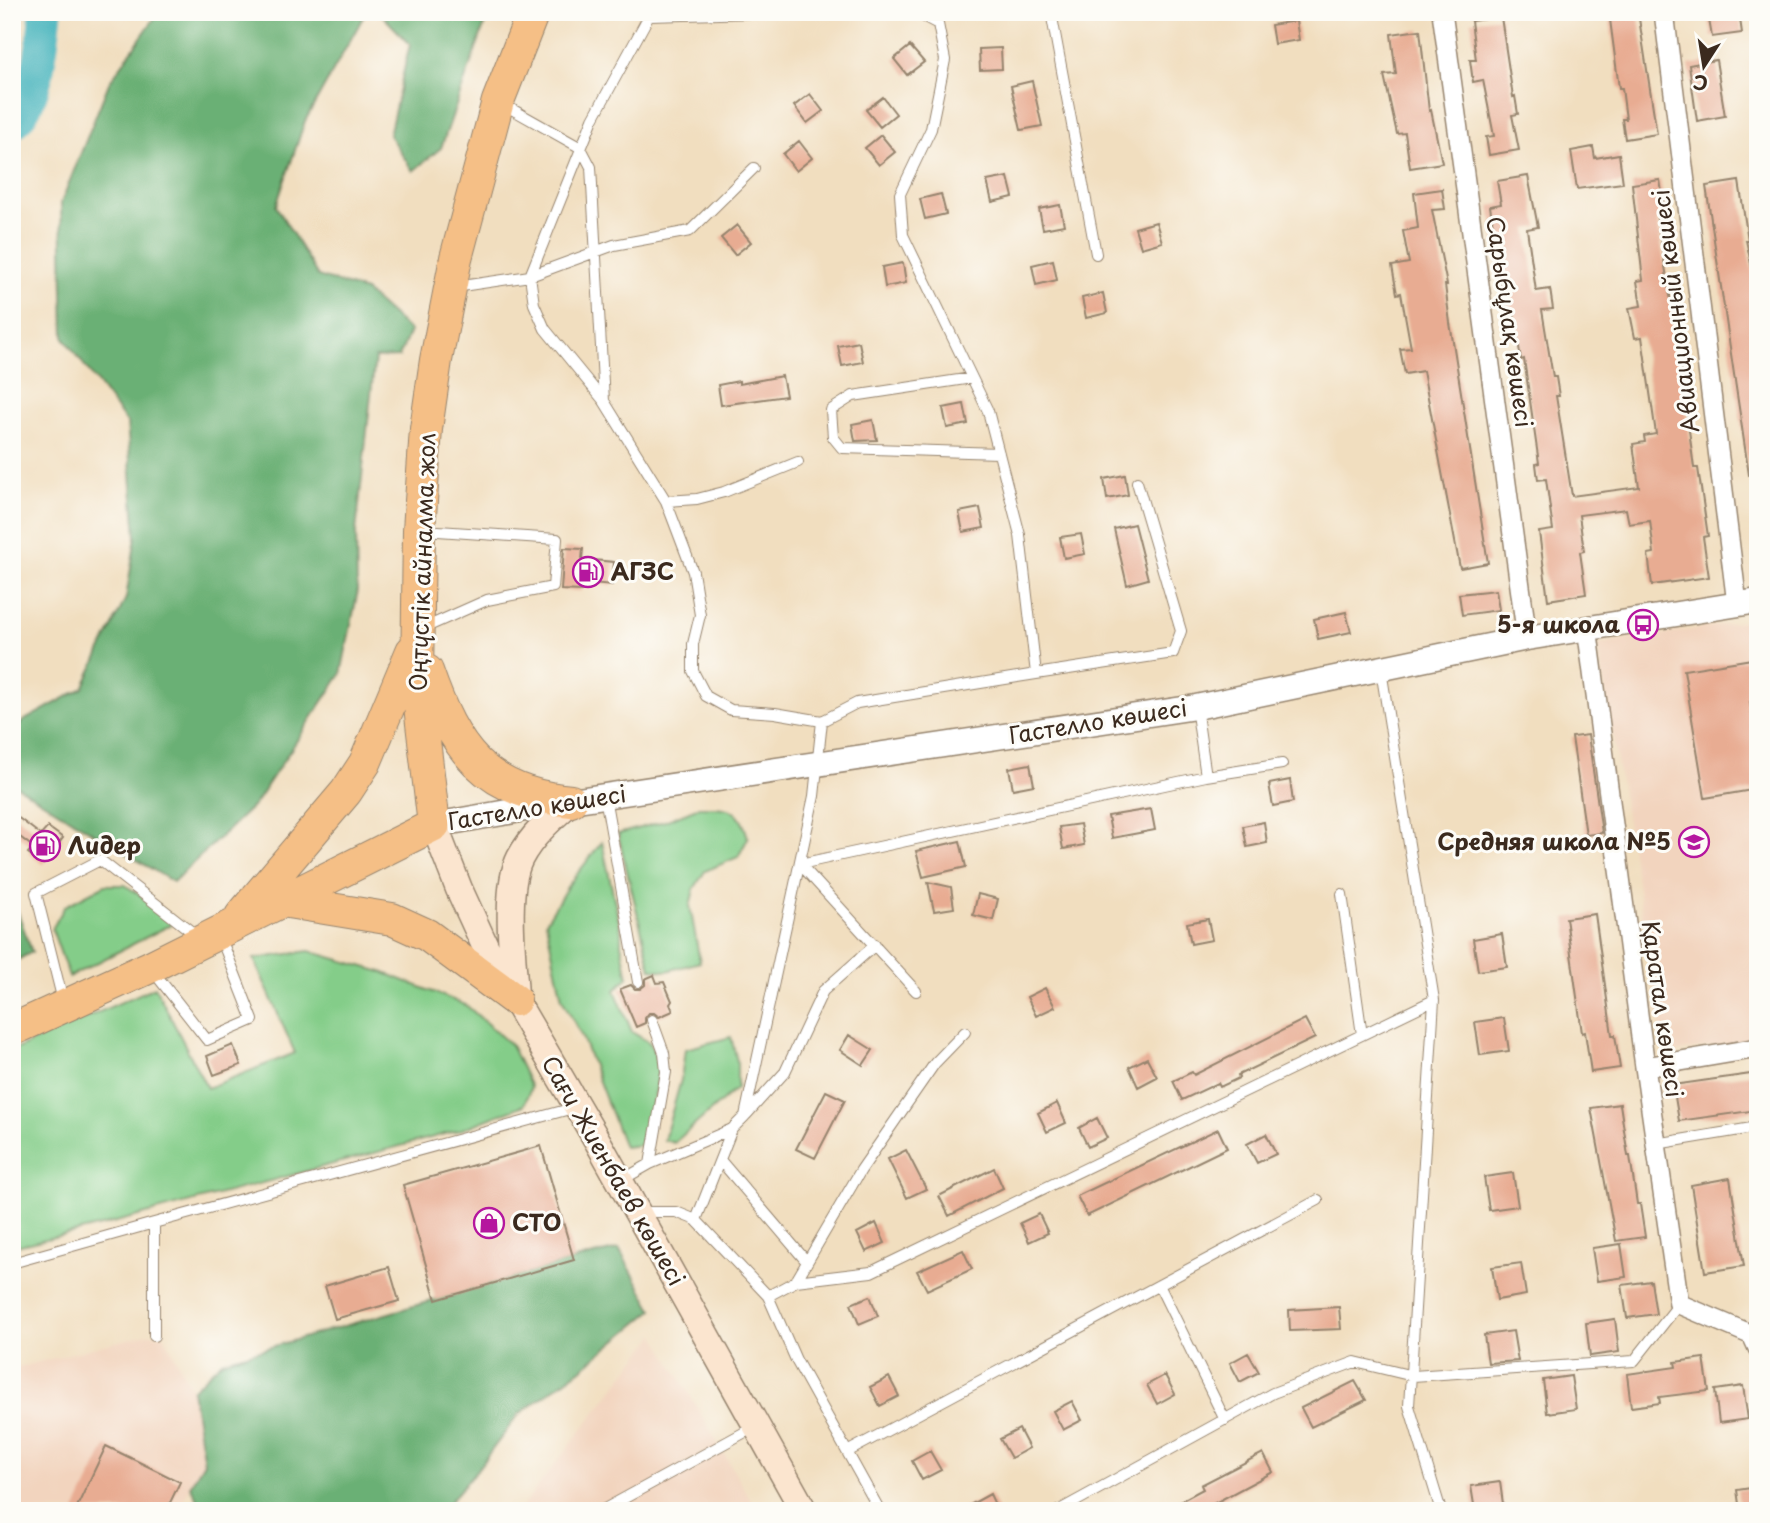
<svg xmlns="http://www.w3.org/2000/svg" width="1770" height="1523" viewBox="0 0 1770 1523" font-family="'Playpen Sans',sans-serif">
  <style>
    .built { fill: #f2d4be }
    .green { fill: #84cd89; stroke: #607c54; stroke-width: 2 }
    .forest { fill: #6bb075; stroke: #536d4a; stroke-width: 2 }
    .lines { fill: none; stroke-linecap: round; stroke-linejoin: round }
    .river { stroke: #44b3bc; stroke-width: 33 }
    .building { fill: #e8ac92 }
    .service-casing { stroke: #96846e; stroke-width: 12 }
    .minor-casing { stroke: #96846e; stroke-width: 22 }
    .tertiary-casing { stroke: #96846e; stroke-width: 27 }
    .secondary-casing { stroke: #96846e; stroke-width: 29 }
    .trunk-casing { stroke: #96846e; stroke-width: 34 }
    .service { stroke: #fff; stroke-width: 10 }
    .minor { stroke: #fff; stroke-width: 19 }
    .tertiary { stroke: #fff; stroke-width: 24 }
    .secondary { stroke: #fbe5cf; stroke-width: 26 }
    .trunk { stroke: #f5bf86; stroke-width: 32 }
    .labels { text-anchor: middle; stroke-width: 6; stroke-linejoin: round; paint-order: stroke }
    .street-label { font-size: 23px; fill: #3b2a1e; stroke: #fdfcf7 }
    .poi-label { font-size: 23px; font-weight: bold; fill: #3b2a1e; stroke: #fdfcf7; text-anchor: start }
  </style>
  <rect width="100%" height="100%" fill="#fdfcf7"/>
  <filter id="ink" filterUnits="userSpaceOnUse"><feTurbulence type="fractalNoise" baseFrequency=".0143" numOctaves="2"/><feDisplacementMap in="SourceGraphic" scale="14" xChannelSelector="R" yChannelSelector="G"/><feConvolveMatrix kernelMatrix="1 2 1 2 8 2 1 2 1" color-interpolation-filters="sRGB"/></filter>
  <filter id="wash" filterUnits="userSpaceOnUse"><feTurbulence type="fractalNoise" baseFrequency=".00686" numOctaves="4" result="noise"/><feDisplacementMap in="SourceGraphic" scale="28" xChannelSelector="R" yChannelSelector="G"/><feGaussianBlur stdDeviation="1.57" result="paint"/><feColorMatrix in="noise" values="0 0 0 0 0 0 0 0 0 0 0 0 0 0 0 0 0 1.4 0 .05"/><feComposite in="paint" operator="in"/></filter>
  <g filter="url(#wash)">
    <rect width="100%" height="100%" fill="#f1debf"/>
    <path class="built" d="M1758 619V1039L1665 1054 1598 645Z
      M147 1334 164 1335 192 1390 204 1462 177 1511H12V1369Z
      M655 1335 757 1511H519Z"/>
    <path class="green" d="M699 807C728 807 740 806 748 838L738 857 705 871 694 889 690 906 700 962 667 971 651 969 618 834 665 821Z
      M602 842 621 931V944L628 977 615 990 632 1032 650 1043 659 1064 656 1090 641 1145 624 1147 582 1037 562 999 546 922 567 887Z
      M105 885H125L164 912 172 924 69 977 52 929 65 906Z
      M309 951 382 972 466 1005 511 1045 531 1087 524 1105 460 1130 101 1226 12 1247V1051L155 987 207 1088 295 1053 254 959Z
      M731 1037 737 1061V1088L674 1143 664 1140 681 1080 685 1049Z"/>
    <path class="forest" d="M159 12H366L305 121 276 206 318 276 365 291 410 331 399 357 375 358 356 532 357 595 341 674 254 805 173 882 12 783V733L23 721 83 688 126 598 136 537 127 423 64 338 61 203 109 83Z
      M379 12H489L441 148 413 171 389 135 410 44Z
      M12 896 32 952 12 963Z
      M619 1249 653 1310 580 1370 519 1414 475 1472 442 1511H204L190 1486 204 1462 192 1390 222 1361 574 1260Z"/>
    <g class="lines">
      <path class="river" d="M12 124C38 102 42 45 46 12"/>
    </g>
    <g id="blocks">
      <path class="building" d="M1609 12H1638L1657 134 1625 139 1622 119H1626L1622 88H1619Z
        M1717 12H1739L1742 33 1712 37 1708 14Z
        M1501 17 1513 97 1515 96 1518 114 1512 115 1519 150 1489 155 1486 137 1494 136 1483 80 1473 82 1470 60H1476L1471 21Z
        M1296 21 1299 40 1274 44 1271 25Z
        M1420 30 1429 111 1431 110 1442 163 1410 168 1405 133 1397 134 1384 75 1396 74 1391 34Z
        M910 46 924 62 907 75 894 59Z
        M1001 48 1002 69 980 70 979 49Z
        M1716 60 1725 116 1697 121 1689 65Z
        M1032 81 1042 126 1021 130 1011 86Z
        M810 94 823 111 807 123 794 106Z
        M883 97 896 114 880 127 866 110Z
        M881 135 895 152 879 165 865 148Z
        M799 141 812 158 796 171 783 154Z
        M1593 147 1595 158 1619 154 1623 183 1577 189 1571 151Z
        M1528 176 1538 227 1527 229 1536 291 1550 289 1553 309 1542 310 1553 377H1556L1559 396H1556L1572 496 1639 487 1633 444 1645 442 1644 436 1656 434 1642 337 1635 338 1629 308 1641 306 1637 281 1643 280 1632 184 1660 180 1666 218 1657 219 1676 331 1694 468H1698L1708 536 1703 537 1709 577 1652 585 1648 554 1654 553 1650 521 1629 524 1626 509 1579 515 1584 551 1580 552 1586 594 1548 600 1539 532 1553 530 1546 479 1538 480 1536 464 1539 463 1524 359 1521 360 1514 314 1506 315 1490 206 1501 204 1497 181Z
        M1008 177 1013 197 992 202 987 181Z
        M1739 181 1748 240H1746L1758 297V320H1753L1758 350V474L1749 475 1706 186Z
        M1442 189 1445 209 1432 210 1447 285H1445L1450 323 1488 563 1460 568 1423 371 1405 374 1400 349 1411 348 1401 293 1397 294 1392 266 1409 263 1403 231 1418 228 1414 193Z
        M941 194 946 214 925 219 920 199Z
        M1060 205 1064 225 1043 229 1039 209Z
        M1156 222 1162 242 1141 248 1135 228Z
        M737 225 751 242 735 255 721 238Z
        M1053 260 1057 280 1036 285 1032 265Z
        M903 263 906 283 885 287 882 267Z
        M1103 293 1107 313 1086 318 1082 298Z
        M859 342 863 362 842 366 838 346Z
        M782 376 786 396 721 405 718 385 739 381V384Z
        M964 404 968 424 947 428 943 408Z
        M873 420 877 440 855 441 852 424Z
        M1125 475 1128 495 1107 499 1104 479Z
        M980 508 984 528 963 532 959 512Z
        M1134 524 1148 579 1127 585 1114 529Z
        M1081 534 1085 554 1064 558 1060 537Z
        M564 548 583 549 582 559 614 562 612 585 582 582 581 591 561 590Z
        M1496 590 1499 610 1462 615 1459 594Z
        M1346 612 1351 632 1318 639 1314 619Z
        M1758 658V701L1750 702 1758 749V789L1705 798 1684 670Z
        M1588 735 1602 833 1586 835 1572 737Z
        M1030 764 1034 785 1013 789 1009 768Z
        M1290 780 1293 802 1273 806 1269 784Z
        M1151 809 1155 830 1112 838 1108 816Z
        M12 813 41 835 48 827 63 838 43 864 28 853 33 847 12 831Z
        M1264 822 1267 843 1247 847 1243 826Z
        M1080 824 1084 845 1063 849 1059 827Z
        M960 841 966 867 923 877 916 851Z
        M928 882 951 887 954 908 934 911Z
        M978 894 998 899 993 920 973 915Z
        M1595 914 1612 1035H1615L1620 1068 1591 1072 1585 1032 1582 1033 1566 918Z
        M1208 919 1212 940 1191 944 1187 923Z
        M1502 934 1507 967 1478 971 1473 939Z
        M654 975 657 983 664 982 672 1001 670 1004 673 1011 659 1017 654 1013H649L645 1018V1023L636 1027 620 989 631 985 635 989H640L645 985V979Z
        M1045 988 1055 1007 1036 1016 1027 997Z
        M1504 1018 1509 1051 1480 1055 1475 1022Z
        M1305 1019 1315 1038 1238 1075 1239 1078 1220 1087 1218 1083 1182 1100 1173 1081 1192 1072 1194 1075Z
        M849 1035 873 1050 863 1065 840 1050Z
        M233 1045 241 1065 214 1075 207 1056Z
        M1147 1058 1157 1077 1138 1087 1129 1067Z
        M1758 1073V1110L1679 1121 1673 1085Z
        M826 1091 845 1100 815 1158 796 1149Z
        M1057 1103 1066 1123 1047 1132 1038 1113Z
        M1620 1104 1628 1156H1630L1637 1204H1640L1645 1237 1616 1241 1591 1108Z
        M1097 1118 1107 1138 1088 1147 1079 1128Z
        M1218 1129 1227 1148 1087 1216 1077 1196Z
        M1266 1134 1276 1154 1257 1163 1247 1144Z
        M541 1146 574 1260 436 1300 403 1185Z
        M906 1150 926 1189 907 1198 888 1159Z
        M994 1168 1003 1188 949 1216 939 1196Z
        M1513 1173 1518 1206 1489 1210 1484 1177Z
        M1730 1178 1744 1266 1705 1272 1691 1185Z
        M1039 1214 1048 1233 1029 1242 1020 1223Z
        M876 1223 885 1243 866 1252 857 1233Z
        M1621 1244 1626 1277 1597 1281 1592 1248Z
        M963 1250 972 1269 927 1290 917 1271Z
        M1521 1263 1526 1295 1497 1300 1492 1267Z
        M389 1267 399 1301 335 1319 325 1286Z
        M1651 1281 1656 1314 1627 1318 1622 1285Z
        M870 1296 878 1316 859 1324 851 1304Z
        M1339 1307 1341 1329 1290 1331 1289 1310Z
        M1615 1319 1619 1352 1590 1356 1586 1323Z
        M1513 1331 1518 1361 1488 1363 1484 1335Z
        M1248 1353 1259 1372 1240 1382 1230 1363Z
        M1704 1358 1709 1391 1659 1397 1660 1403 1631 1407 1627 1374 1676 1367 1675 1362Z
        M1165 1375 1175 1394 1157 1404 1147 1385Z
        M1571 1376 1576 1409 1547 1413 1543 1380Z
        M889 1377 899 1396 880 1406 870 1387Z
        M1355 1381 1366 1400 1311 1427 1301 1408Z
        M1743 1386 1748 1419 1719 1423 1715 1390Z
        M1072 1401 1082 1420 1063 1430 1053 1411Z
        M1019 1429 1029 1448 1011 1458 1000 1439Z
        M106 1446 180 1482 166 1511H75Z
        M930 1451 941 1470 922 1480 912 1461Z
        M1263 1453 1273 1472 1200 1511H1162L1203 1489 1201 1485Z
        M1500 1482 1504 1511H1475L1471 1486Z
        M1758 1487V1511H1740L1737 1490Z
        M990 1494 998 1511H959Z"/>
    </g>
  </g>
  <g filter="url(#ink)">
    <use href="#blocks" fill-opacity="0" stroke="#96846e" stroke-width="2"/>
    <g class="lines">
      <g class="service-casing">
        <path id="service" d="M1051 12 1096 254
          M649 16 789 12
          M501 103 581 148 591 167 604 401 666 501 693 572 700 615 693 644V671L706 696 731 710 775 713 822 721
          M455 287 530 276 614 245 690 231 754 168
          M972 378 853 396 831 410 833 437 842 448 999 453
          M604 401 545 329 534 304 530 276 593 119 651 12
          M666 501 697 499 724 492 798 462
          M423 530 557 539 553 587 487 600 424 628
          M1036 674 1173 653 1181 631 1137 482
          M1196 707 1206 776
          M605 797 638 982
          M800 864 1206 776 1282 764
          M800 864 916 991
          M1342 894 1362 1035
          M153 971 207 1040 253 1020 220 936
          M1434 1000 1409 1406 1441 1511
          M63 1001 36 893 100 860 197 936
          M746 1115 785 1072 823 991 875 945
          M732 1129 745 1116 814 796 822 721 857 703 1036 674 1020 535 988 411 903 235 900 194 931 129 945 60 938 24 915 12
          M1656 1144 1758 1127
          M720 1160 807 1262
          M650 1164 732 1129 696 1220 768 1296 796 1281 871 1272 1434 1000 1381 670
          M620 1181 650 1164 666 1072 664 1053 652 1020
          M639 1212H676L696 1220
          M12 1263 154 1223
          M796 1281 861 1170 935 1063 965 1032
          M1159 1285 1225 1420
          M768 1296 796 1360 880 1511
          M154 1336V1223L577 1107
          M847 1452 1318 1200
          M601 1511 756 1426
          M1058 1511 1273 1393 1355 1362 1413 1376 1634 1361 1679 1304"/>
      </g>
      <g class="minor-casing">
        <path id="minor" d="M1442 12 1527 638
          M1664 12 1737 604
          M1587 627 1645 1067 1679 1304 1752 1335 1758 1348
          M1645 1067 1758 1048"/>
      </g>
      <g class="tertiary-casing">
        <path id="tertiary" d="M434 825 571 801 1196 707 1527 638 1758 601"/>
      </g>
      <g class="secondary-casing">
        <path id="secondary" d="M434 825 459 889 492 961 598 1142 804 1511
          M515 995C513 960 504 889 520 858 532 835 552 818 571 801"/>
      </g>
      <g class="trunk-casing">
        <path id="trunk" d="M427 671C454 749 484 793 571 801
          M282 901 392 919 427 935 515 1000
          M241 916 346 792 365 763 412 651
          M12 1030 150 967 434 825 417 681 419 530 426 429 436 360 456 258 498 101 533 12"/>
      </g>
      <use href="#service" class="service"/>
      <use href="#minor" class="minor"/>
      <use href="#tertiary" class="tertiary"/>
      <use href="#secondary" class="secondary"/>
      <use href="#trunk" class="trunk"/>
    </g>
  </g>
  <defs>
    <g id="fuel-ring" transform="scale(1.575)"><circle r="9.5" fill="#fdfcf7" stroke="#b5179e" stroke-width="1.5"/><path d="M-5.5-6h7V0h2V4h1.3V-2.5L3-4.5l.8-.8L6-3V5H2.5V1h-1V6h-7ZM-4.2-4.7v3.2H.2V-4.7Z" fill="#b5179e"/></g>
    <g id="bus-ring" transform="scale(1.575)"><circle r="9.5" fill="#fdfcf7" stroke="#b5179e" stroke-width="1.5"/><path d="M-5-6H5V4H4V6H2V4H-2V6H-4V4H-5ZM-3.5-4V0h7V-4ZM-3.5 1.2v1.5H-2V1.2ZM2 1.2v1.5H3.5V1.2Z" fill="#b5179e"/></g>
    <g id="school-ring" transform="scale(1.575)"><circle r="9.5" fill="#fdfcf7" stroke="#b5179e" stroke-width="1.5"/><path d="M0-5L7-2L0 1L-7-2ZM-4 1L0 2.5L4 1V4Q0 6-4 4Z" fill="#b5179e"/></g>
    <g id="shop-ring" transform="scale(1.575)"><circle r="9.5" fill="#fdfcf7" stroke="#b5179e" stroke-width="1.5"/><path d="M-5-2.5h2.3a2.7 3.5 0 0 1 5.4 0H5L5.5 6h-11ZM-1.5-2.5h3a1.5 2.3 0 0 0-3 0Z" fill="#b5179e"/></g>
  </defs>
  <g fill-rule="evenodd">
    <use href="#fuel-ring" x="588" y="572"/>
    <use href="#bus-ring" x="1643" y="625"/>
    <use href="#school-ring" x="1694" y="842"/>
    <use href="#fuel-ring" x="45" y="846"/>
    <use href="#shop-ring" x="489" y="1223"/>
  </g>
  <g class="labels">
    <g class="street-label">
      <text transform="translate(1676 311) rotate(-97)" y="8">Авиационный көшесі</text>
      <text transform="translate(1509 322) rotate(82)" y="8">Сарыбұлақ көшесі</text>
      <text transform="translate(423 562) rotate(-88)" y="8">Оңтүстік айналма жол</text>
      <text transform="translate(1098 722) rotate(-9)" y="8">Гастелло көшесі</text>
      <text transform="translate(537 808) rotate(-9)" y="8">Гастелло көшесі</text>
      <text transform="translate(1662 1009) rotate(82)" y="8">Қаратал көшесі</text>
      <text transform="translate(613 1171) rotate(60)" y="8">Сағи Жиенбаев көшесі</text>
    </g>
    <g class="poi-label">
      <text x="611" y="580">АГЗС</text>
      <text x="1620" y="633" text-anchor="end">5-я школа</text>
      <text x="1671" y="850" text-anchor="end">Средняя школа №5</text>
      <text x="68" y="854">Лидер</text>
      <text x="512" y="1231">СТО</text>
    </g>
  </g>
  <rect width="1770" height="1523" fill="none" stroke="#fdfcf7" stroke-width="42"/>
  <g transform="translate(1704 66) rotate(192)" stroke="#fdfcf7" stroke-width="5" paint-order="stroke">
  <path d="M0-5L12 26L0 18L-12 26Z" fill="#3b2a1e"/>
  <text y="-10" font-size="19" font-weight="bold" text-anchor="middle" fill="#3b2a1e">С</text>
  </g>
</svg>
